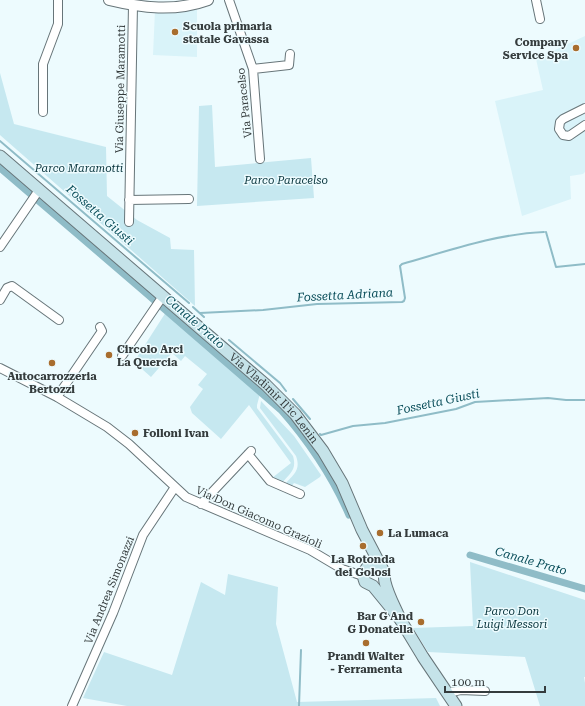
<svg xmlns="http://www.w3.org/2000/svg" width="585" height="706" viewBox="0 0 585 706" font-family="'Roboto Serif',serif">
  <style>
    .built { fill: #d9f3f9 }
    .green { fill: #c6e8f0 }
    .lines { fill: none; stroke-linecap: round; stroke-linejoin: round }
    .stream { stroke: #8fbcc7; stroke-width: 2 }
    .canal { stroke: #8fbcc7; stroke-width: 7 }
    .minor-casing { stroke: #677579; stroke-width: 10 }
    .tertiary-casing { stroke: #677579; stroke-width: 12 }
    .secondary-casing { stroke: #677579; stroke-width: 13 }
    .minor { stroke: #fff; stroke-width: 8 }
    .tertiary { stroke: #fff; stroke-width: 10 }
    .secondary { stroke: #c5e3e9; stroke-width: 11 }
    .poi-dot { fill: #a86d2e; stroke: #edfbfe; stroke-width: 1.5 }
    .labels { text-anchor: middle; stroke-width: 3; stroke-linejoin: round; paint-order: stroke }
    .poi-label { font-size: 11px; font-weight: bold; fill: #353c3d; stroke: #edfbfe; text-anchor: start }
    .street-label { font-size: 11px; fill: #353c3d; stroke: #edfbfe }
    .park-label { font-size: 11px; font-style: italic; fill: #08353d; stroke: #edfbfe }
    .water-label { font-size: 12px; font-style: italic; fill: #0a4e5a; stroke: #edfbfe }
  </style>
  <rect width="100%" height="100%" fill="#edfbfe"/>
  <path class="built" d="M197 7V57L153 55 155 10Z
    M585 36V172L583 174 570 176 571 199 522 216 495 101 543 90 536 59Z"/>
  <path class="green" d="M0 73 14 124 106 147 107 196 137 220 170 238 171 249 194 250 195 306 0 135Z
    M212 105 215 167 311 158 314 198 197 206 199 106Z
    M166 312 259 392 261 390 257 405V408L293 456C297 470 290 473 282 483L275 480 272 478 291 463 249 405 221 439 192 413 190 407 203 389 198 385 207 374 185 356 181 361 172 353 151 377 134 362Z
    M261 401 294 436 321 475 320 477 305 487 294 483 291 487 285 484C294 474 301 470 296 456L260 408Z
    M470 562 585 600V677H584L585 683V706H540L525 657 428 652 413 628 473 626Z
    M228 574 278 587 276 624 297 702 436 698 440 706H127L83 698 104 652 172 675 201 582 225 595Z"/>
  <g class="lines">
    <path class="stream" d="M0 141 189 303
      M546 232 556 267 585 264
      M193 307 204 317
      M200 313 263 310 317 304 402 302 404 301 405 298 400 266 402 264C448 251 495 234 544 232
      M229 340 280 383 286 391
      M293 399 310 419
      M320 434 321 435 353 426 385 423 456 409 475 402 548 398 566 400H585
      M299 706 301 650"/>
    <path class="canal" d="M0 168 139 287 281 410C309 442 332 476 349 515
      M470 555 585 589"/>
    <g class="minor-casing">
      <path id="minor" d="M229 0 253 69 260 159
        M536 0 540 19
        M253 69 289 65 290 54
        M585 108 563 119 560 122 559 129 563 135 569 136 585 125
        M43 112V64L58 24V0
        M129 200 189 199
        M129 222 133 5
        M0 247 39 190
        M0 300 7 288 12 286 59 320
        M122 356 163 296
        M0 368 57 397 107 427 129 444 186 497 310 550 342 569 363 576
        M57 397 102 331 100 327
        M248 454 270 481 300 494
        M201 504 251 451
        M448 693 461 690 485 691
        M72 706 113 613 143 535 175 487"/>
    </g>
    <g class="tertiary-casing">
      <path id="tertiary" d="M109 0C142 8 175 12 208 0"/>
    </g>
    <g class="secondary-casing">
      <g id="secondary">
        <path id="s1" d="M0 156 266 385 295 414 323 451 342 483 362 530 383 570C385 574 384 578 385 582 388 595 395 607 400 619"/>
        <path d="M381 567 375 565 368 566 364 572V579L365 582 373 586 400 619 423 657 456 706"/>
      </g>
    </g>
    <use href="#minor" class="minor"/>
    <use href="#tertiary" class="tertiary"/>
    <use href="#secondary" class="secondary"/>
  </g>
  <g class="poi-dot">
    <circle cx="175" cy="32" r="4"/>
    <circle cx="576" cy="48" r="4"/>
    <circle cx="109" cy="355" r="4"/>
    <circle cx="52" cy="363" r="4"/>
    <circle cx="135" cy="433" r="4"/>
    <circle cx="380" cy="533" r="4"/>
    <circle cx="363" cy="546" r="4"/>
    <circle cx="421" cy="622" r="4"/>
    <circle cx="366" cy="643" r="4"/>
  </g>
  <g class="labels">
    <g class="poi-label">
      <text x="183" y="30">Scuola primaria<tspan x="183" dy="13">statale Gavassa</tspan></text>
      <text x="568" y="46" text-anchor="end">Company<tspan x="568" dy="13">Service Spa</tspan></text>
      <text x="117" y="353">Circolo Arci<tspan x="117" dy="13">La Quercia</tspan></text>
      <text x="52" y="380" text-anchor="middle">Autocarrozzeria<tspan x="52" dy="13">Bertozzi</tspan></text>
      <text x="143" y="437">Folloni Ivan</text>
      <text x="388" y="537">La Lumaca</text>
      <text x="363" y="563" text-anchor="middle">La Rotonda<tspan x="363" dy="13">dei Golosi</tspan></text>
      <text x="413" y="620" text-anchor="end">Bar G And<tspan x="413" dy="13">G Donatella</tspan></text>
      <text x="366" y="660" text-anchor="middle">Prandi Walter<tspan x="366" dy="13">- Ferramenta</tspan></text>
    </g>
    <g class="street-label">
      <text transform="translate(120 89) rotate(-89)" y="4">Via Giuseppe Maramotti</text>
      <text transform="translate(244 103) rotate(-96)" y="4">Via Paracelso</text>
      <text dy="4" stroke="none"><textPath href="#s1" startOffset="366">Via Vladimir Il'ic Lenin</textPath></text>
      <text transform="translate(259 517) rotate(24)" y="4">Via Don Giacomo Grazioli</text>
      <text transform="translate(109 590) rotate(-68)" y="4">Via Andrea Simonazzi</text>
    </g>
    <g class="park-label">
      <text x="79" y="172">Parco Maramotti</text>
      <text x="286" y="184">Parco Paracelso</text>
      <text x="512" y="615">Parco Don<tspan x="512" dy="13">Luigi Messori</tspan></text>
    </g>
    <g class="water-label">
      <text transform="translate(100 215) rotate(41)" y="4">Fossetta Giusti</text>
      <text transform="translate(345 295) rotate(-3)" y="4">Fossetta Adriana</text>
      <text transform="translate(195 322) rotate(41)" y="4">Canale Prato</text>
      <text transform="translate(438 402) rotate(-12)" y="4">Fossetta Giusti</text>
      <text transform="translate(531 561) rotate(16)" y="4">Canale Prato</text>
    </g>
  </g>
  <path d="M445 686v6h100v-6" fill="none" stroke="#353c3d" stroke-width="2"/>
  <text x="451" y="686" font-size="12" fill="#353c3d" stroke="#edfbfe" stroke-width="3" paint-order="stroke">100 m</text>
</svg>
